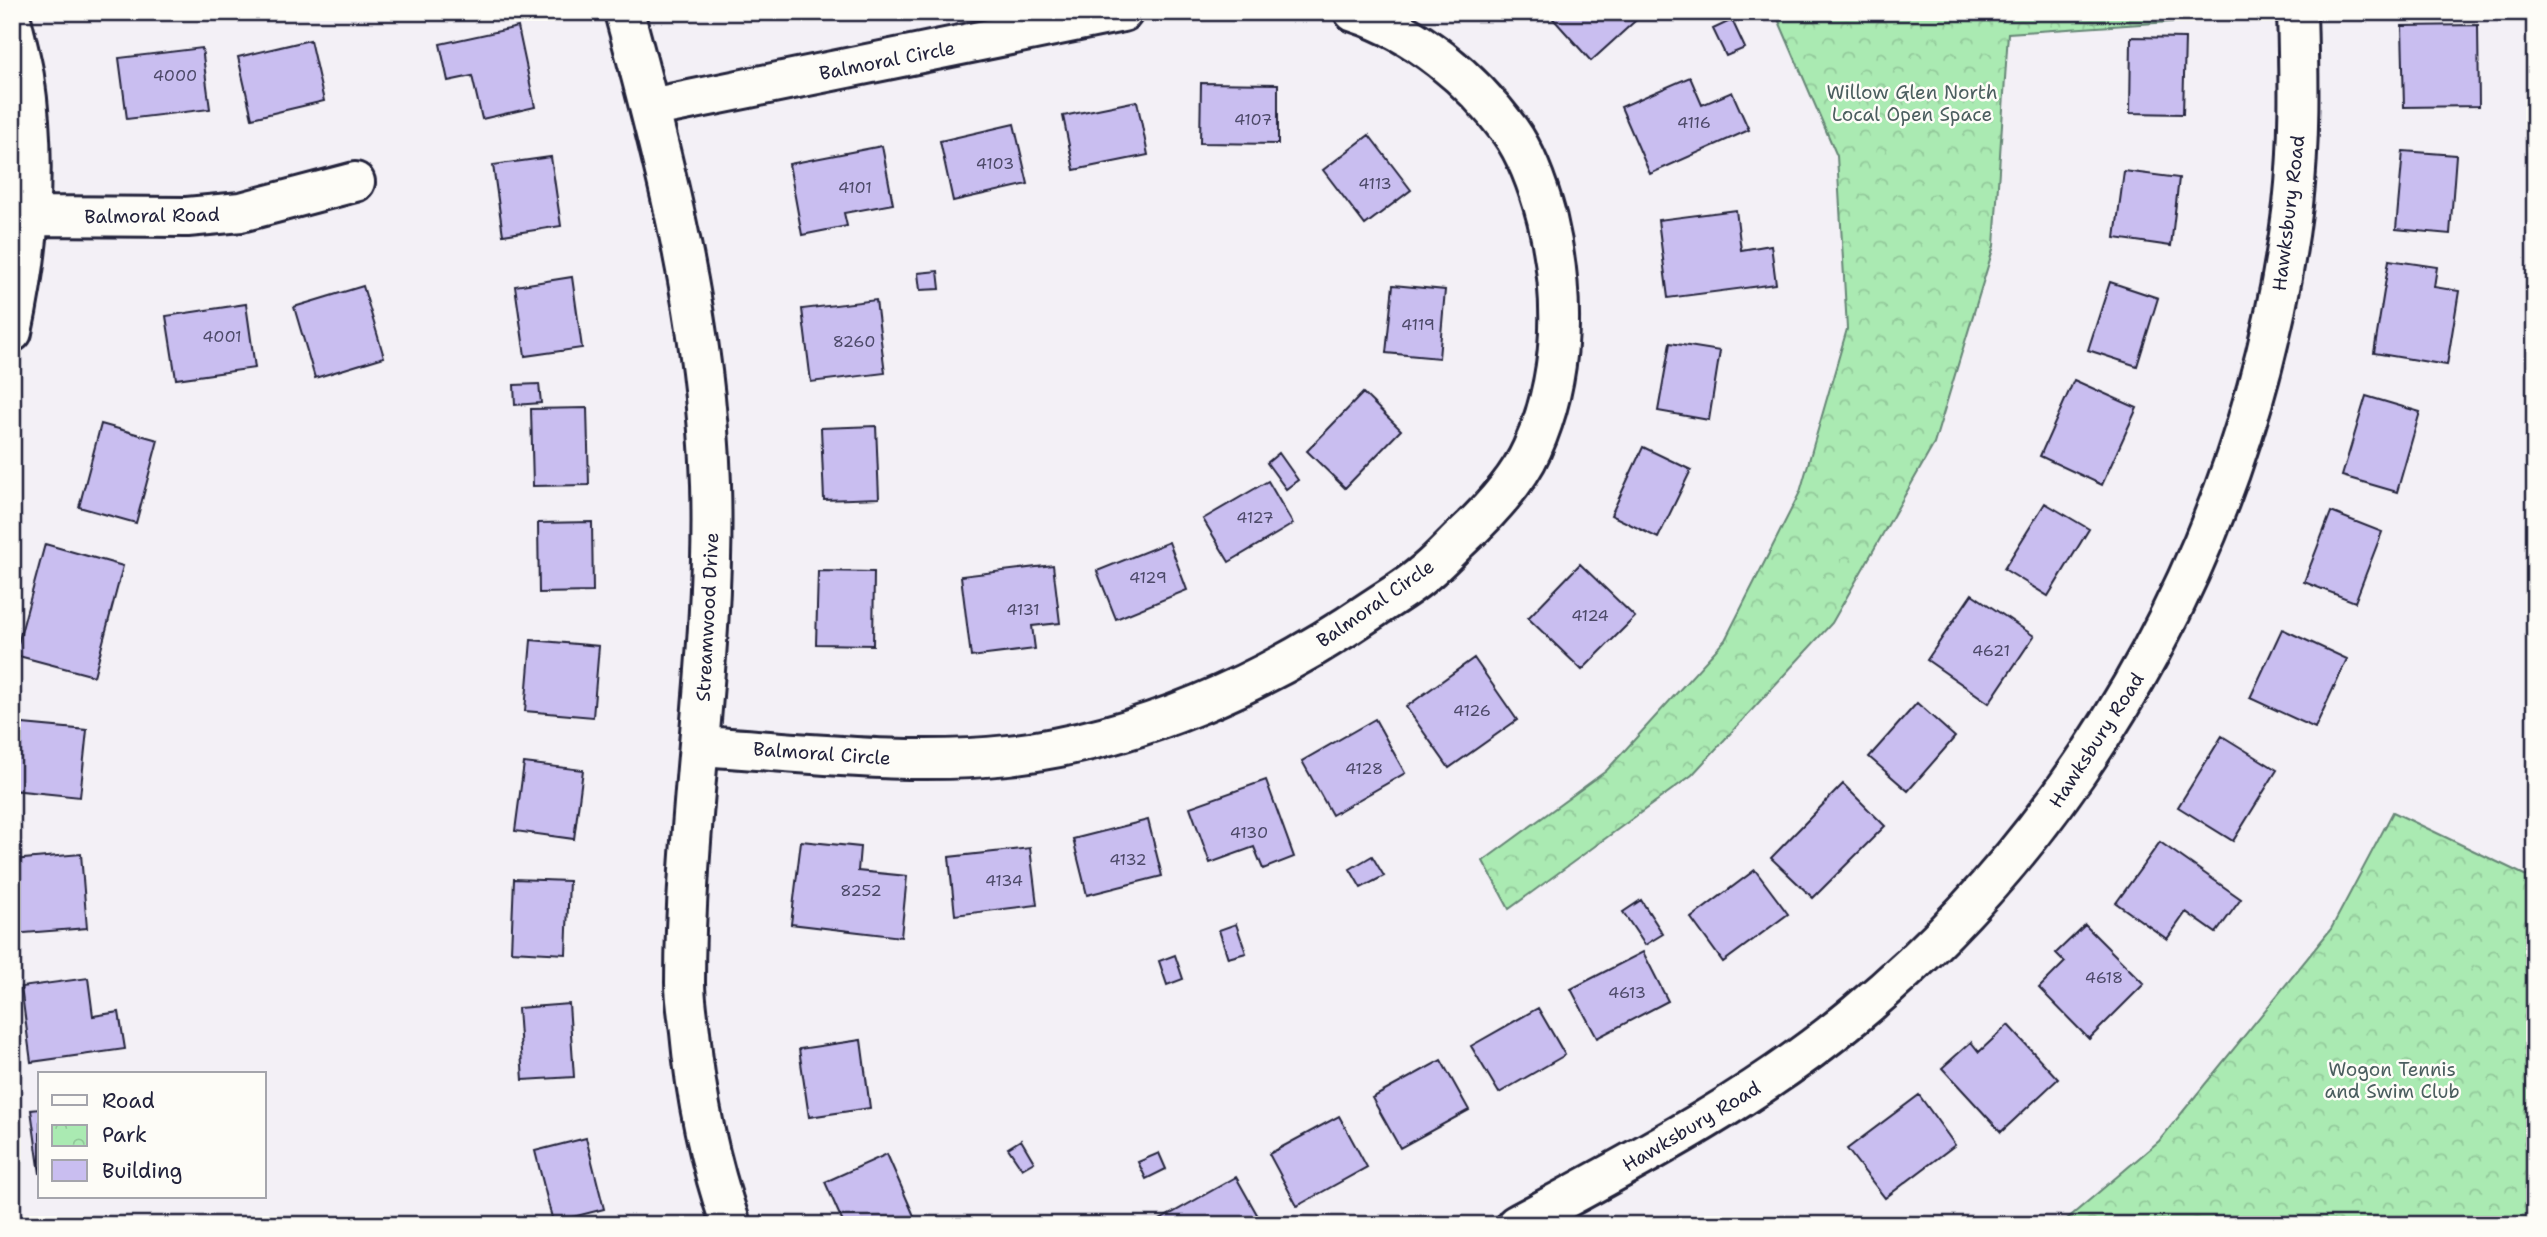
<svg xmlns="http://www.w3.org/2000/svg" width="2547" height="1237" viewBox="0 0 2547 1237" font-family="'Shantell Sans',sans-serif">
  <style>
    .park { fill: url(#park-crowns); stroke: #668676; stroke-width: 2 }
    .building { fill: #c9bef0; stroke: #22223b; stroke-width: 2 }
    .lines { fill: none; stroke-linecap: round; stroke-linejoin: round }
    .minor-casing { stroke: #22223b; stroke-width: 44 }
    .minor { stroke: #fdfcf7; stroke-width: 38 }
    .labels { text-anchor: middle; stroke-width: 5; stroke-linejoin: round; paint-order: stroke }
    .number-label { font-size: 16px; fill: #4c4968 }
    .street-label { font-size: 19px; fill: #22223b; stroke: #fdfcf7 }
    .park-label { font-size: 19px; fill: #4b5e5f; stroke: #fdfcf7 }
  </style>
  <defs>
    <pattern id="park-crowns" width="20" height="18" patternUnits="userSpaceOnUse" patternTransform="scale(1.75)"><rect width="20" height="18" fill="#aaeab2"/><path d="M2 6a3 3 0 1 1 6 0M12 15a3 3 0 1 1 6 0" fill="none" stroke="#92c89a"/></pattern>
  </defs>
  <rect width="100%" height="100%" fill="#f3f0f6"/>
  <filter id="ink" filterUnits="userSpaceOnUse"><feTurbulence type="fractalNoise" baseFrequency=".0143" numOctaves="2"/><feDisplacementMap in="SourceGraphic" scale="14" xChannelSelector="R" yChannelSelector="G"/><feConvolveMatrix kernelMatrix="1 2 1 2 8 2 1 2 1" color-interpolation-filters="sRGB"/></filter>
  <g filter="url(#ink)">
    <path class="park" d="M1775 12H2241L2242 17 2008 33 1994 246 1934 444 1832 623 1692 775 1509 909 1483 861 1606 771 1725 640 1800 492 1847 329 1837 156Z
      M2393 812 2535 880V1225H2060L2159 1141 2331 929Z"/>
    <path class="building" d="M1547 12H1645L1591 61Z
      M1732 20 1745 48 1726 56 1713 29Z
      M2478 25 2479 106 2404 107 2402 26Z
      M518 27 535 107 482 119 472 76 448 81 440 44Z
      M2131 37 2185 38 2183 114 2130 113Z
      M310 40 324 101 252 118 238 57Z
      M202 48 210 109 127 119 119 58Z
      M1690 77 1702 105 1732 92 1749 130 1650 174 1621 107Z
      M1201 83 1278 84V144L1200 143Z
      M1137 101 1148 155 1074 170 1063 116Z
      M1014 124 1028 184 953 201 940 141Z
      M1369 135 1411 190 1365 225 1323 170Z
      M882 146 893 204 844 213 847 226 802 235 789 164Z
      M2403 151 2456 155 2450 234 2396 229Z
      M551 157 561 226 503 235 493 165Z
      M2124 171 2179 178 2171 246 2115 238Z
      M1736 210 1741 250 1771 245 1776 284 1668 298 1658 220Z
      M2389 260 2437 267 2434 287 2459 291 2447 365 2374 353Z
      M938 271 940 289 920 290 918 273Z
      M572 277 582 348 525 356 515 286Z
      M2110 282 2158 298 2137 366 2088 350Z
      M1393 285 1445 290 1439 358 1386 353Z
      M363 286 384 357 315 378 294 307Z
      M876 300 885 373 811 382 802 309Z
      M246 304 255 368 176 379 166 316Z
      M1670 343 1720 351 1709 420 1658 411Z
      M2074 380 2137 408 2102 485 2040 456Z
      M539 384 541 403 515 405 514 385Z
      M1363 393 1401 430 1345 488 1307 451Z
      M2366 396 2420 412 2397 492 2342 476Z
      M587 408 589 485 533 486 531 409Z
      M101 424 158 440 136 523 79 507Z
      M876 426 879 498 824 500 821 428Z
      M1643 447 1691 470 1658 538 1611 515Z
      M1279 453 1298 480 1286 489 1267 463Z
      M1268 481 1293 524 1229 562 1203 519Z
      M2045 503 2089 529 2048 596 2004 569Z
      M2331 512 2382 532 2355 602 2304 582Z
      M592 522 593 592 539 593 538 523Z
      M1169 542 1187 590 1116 619 1097 571Z
      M45 544 123 566 94 676 15 655Z
      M1580 564 1635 617 1582 670 1528 618Z
      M1053 565 1060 623 1032 626 1035 649 971 657 961 576Z
      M818 571 874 572 873 645 816 644Z
      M1972 594 2034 636 1989 703 1927 660Z
      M2282 629 2347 659 2315 728 2250 698Z
      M531 640 599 646 593 717 525 711Z
      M1474 658 1517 720 1449 768 1406 707Z
      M1917 703 1955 737 1908 791 1869 757Z
      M1375 719 1405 773 1332 815 1302 761Z
      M12 723 87 730 80 797 12 790Z
      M2222 736 2277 770 2233 841 2178 807Z
      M524 763 583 770 574 839 515 831Z
      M1266 780 1294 857 1263 869 1254 847 1210 863 1190 807Z
      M1843 784 1885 826 1813 898 1771 858Z
      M1148 820 1162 876 1087 895 1073 839Z
      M801 841 860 847 858 871 907 876 901 937 791 924Z
      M2160 842 2241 899 2216 933 2186 912 2167 939 2116 903Z
      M1030 848 1037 905 955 915 949 857Z
      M81 854 87 928 12 934V860Z
      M1372 856 1384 876 1361 888 1350 869Z
      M1755 870 1788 914 1723 962 1691 918Z
      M514 879 569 881 566 954 511 951Z
      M1641 900 1663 934 1645 945 1623 912Z
      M1236 924 1246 953 1228 958 1219 930Z
      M2085 925 2144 984 2089 1039 2039 988 2065 962 2056 953Z
      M1643 952 1668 1001 1597 1038 1571 989Z
      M1175 955 1183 979 1167 985 1159 961Z
      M88 978 93 1016 119 1012 125 1049 31 1062 21 987Z
      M569 1004 574 1077 523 1080 518 1008Z
      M1538 1008 1565 1055 1499 1093 1471 1046Z
      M2008 1025 2058 1079 2001 1132 1942 1068 1971 1042 1979 1052Z
      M861 1040 870 1108 809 1117 799 1049Z
      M1441 1060 1469 1110 1400 1148 1372 1098Z
      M1919 1095 1955 1145 1885 1198 1847 1149Z
      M40 1109V1174L31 1110Z
      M1339 1116 1367 1167 1297 1206 1269 1154Z
      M586 1138 604 1209 553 1222 535 1151Z
      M1021 1140 1034 1162 1022 1169 1008 1148Z
      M1159 1153 1166 1169 1146 1179 1138 1162Z
      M887 1154 918 1225H844L825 1182Z
      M1236 1177 1263 1225H1162L1160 1220Z"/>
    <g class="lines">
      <g class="minor-casing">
        <path id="minor" d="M624 12C666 166 706 324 711 484 716 651 685 817 685 983 685 999 688 1016 690 1032 696 1100 709 1161 731 1225
          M12 23C16 41 21 58 24 76 37 161 30 249 12 332
          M650 108 1123 12
          M30 216 187 217 241 212 355 182
          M700 746C801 752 907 766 1008 755 1139 740 1265 683 1373 609 1389 598 1407 588 1422 575 1435 565 1447 552 1459 540 1486 515 1517 483 1532 449 1565 376 1565 295 1547 219 1539 189 1528 156 1510 131 1472 79 1416 32 1354 12
          M1516 1225C1633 1162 1753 1100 1856 1014 2098 813 2255 517 2293 205 2300 141 2299 77 2297 12"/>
      </g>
      <use href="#minor" class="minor"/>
    </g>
  </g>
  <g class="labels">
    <g class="number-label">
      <text x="175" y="81">4000</text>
      <text x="1253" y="125">4107</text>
      <text x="1694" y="128">4116</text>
      <text x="995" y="169">4103</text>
      <text x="1375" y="189">4113</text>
      <text x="855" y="193">4101</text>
      <text x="1418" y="330">4119</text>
      <text x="222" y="342">4001</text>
      <text x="854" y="347">8260</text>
      <text x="1255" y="523">4127</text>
      <text x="1148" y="583">4129</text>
      <text x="1023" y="615">4131</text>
      <text x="1590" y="621">4124</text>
      <text x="1991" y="656">4621</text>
      <text x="1472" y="716">4126</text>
      <text x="1364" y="774">4128</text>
      <text x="1249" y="838">4130</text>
      <text x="1128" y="865">4132</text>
      <text x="1004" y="886">4134</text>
      <text x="861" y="896">8252</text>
      <text x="2104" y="983">4618</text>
      <text x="1627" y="998">4613</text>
    </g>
    <g class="street-label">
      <text transform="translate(887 60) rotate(-11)" y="7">Balmoral Circle</text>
      <text transform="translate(2288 213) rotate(-83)" y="7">Hawksbury Road</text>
      <text transform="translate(152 215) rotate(-1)" y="7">Balmoral Road</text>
      <text transform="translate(1375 603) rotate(-35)" y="7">Balmoral Circle</text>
      <text transform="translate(707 617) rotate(-87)" y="7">Streamwood Drive</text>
      <text transform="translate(2096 740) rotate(-57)" y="7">Hawksbury Road</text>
      <text transform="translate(822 753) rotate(4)" y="7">Balmoral Circle</text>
      <text transform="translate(1691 1126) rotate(-31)" y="7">Hawksbury Road</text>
    </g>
    <g class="park-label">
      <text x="1912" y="99">Willow Glen North<tspan x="1912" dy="22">Local Open Space</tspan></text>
      <text x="2392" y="1076">Wogon Tennis<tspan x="2392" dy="22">and Swim Club</tspan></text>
    </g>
  </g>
  <rect width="2547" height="1237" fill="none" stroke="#fdfcf7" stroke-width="42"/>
  <rect x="21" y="21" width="2505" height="1195" fill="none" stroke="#22223b" stroke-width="2.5" filter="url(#ink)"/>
  <rect x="38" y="1072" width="228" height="126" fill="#fdfcf7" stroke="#a5a5ac" stroke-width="2"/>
  <rect x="52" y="1095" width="35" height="10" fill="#fdfcf7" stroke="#a5a5ac" stroke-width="2"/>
  <text x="102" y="1108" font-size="21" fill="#22223b">Road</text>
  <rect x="52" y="1125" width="35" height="21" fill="url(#park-crowns)" stroke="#a5a5ac" stroke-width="2"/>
  <text x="102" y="1142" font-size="21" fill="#22223b">Park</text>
  <rect x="52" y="1160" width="35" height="21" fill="#c9bef0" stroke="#a5a5ac" stroke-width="2"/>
  <text x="102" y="1178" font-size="21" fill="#22223b">Building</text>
</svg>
